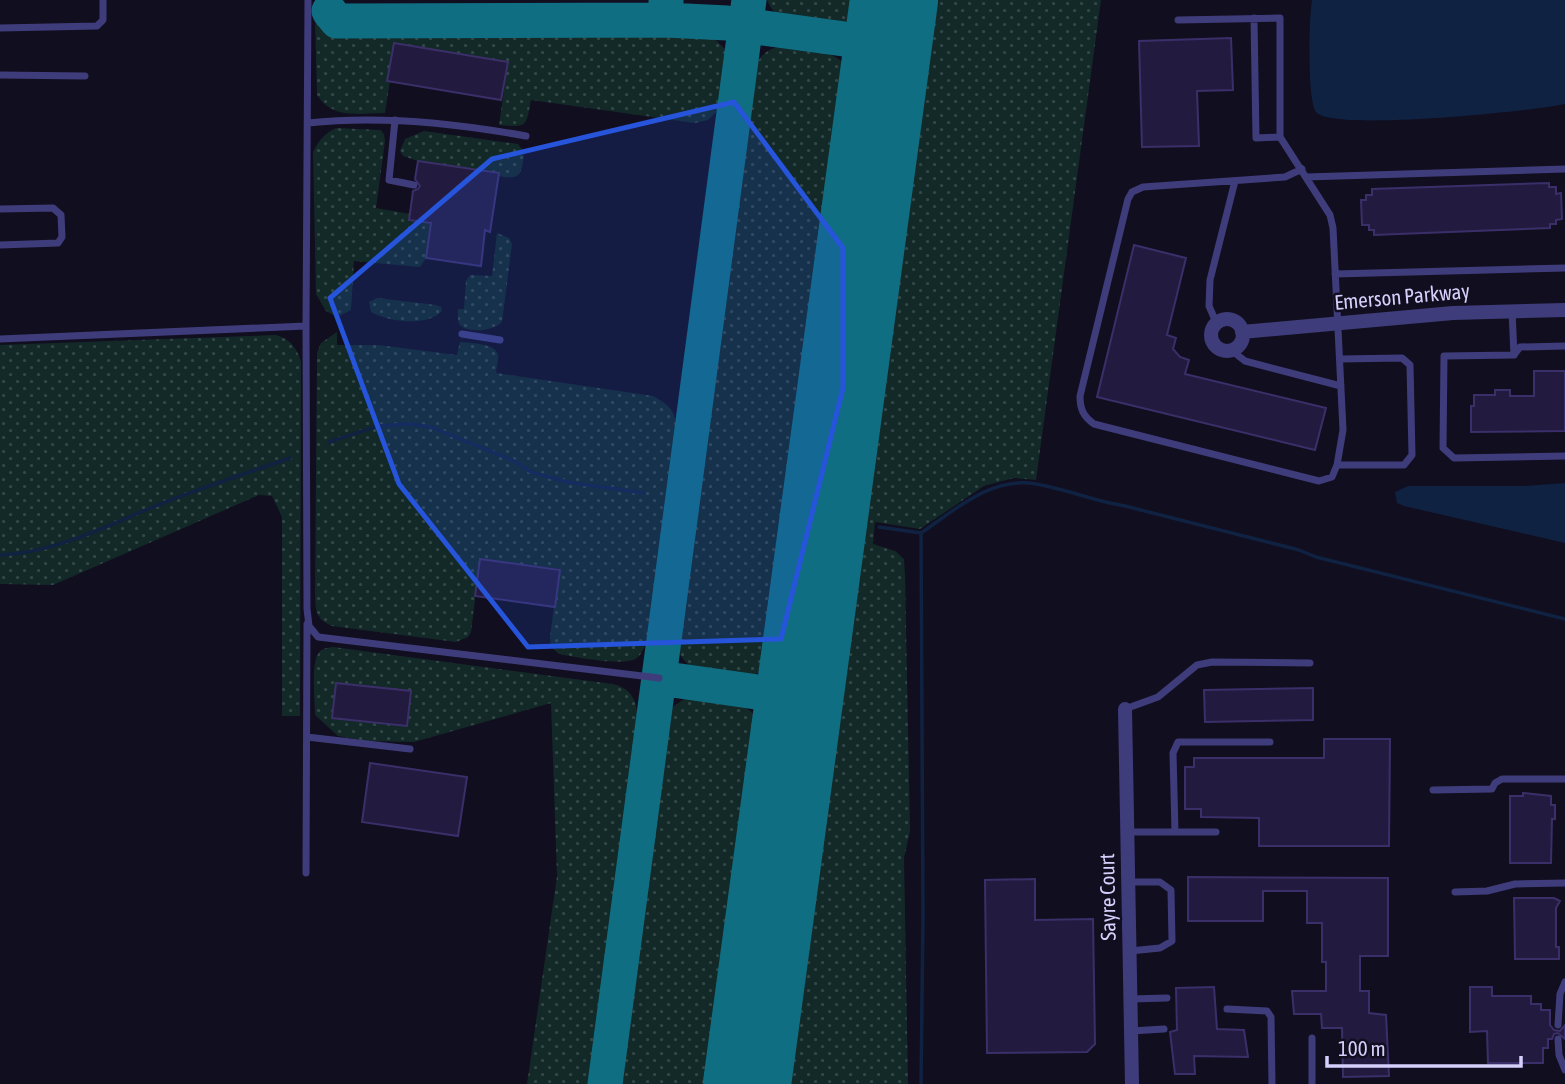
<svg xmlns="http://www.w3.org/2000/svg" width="1565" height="1084" viewBox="0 0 1565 1084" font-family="'Asap Condensed',sans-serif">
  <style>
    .green { fill: url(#green-dots) }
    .water { fill: #102241 }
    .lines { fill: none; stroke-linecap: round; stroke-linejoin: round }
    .stream { stroke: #102241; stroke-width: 3.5 }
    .taxiway { stroke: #106e83; stroke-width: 35 }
    .runway { stroke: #106e83; stroke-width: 88 }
    .building { fill: #231b3f; stroke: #3b2f69; stroke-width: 2 }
    .service { stroke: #3f3c7b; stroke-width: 7 }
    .minor { stroke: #3f3c7b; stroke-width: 14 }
    .marked { fill: #2654da; fill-opacity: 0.2; stroke: #2654da; stroke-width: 5; stroke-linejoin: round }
    .labels { text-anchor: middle; stroke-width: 5; stroke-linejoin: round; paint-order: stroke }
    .street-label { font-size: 21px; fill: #d5cffc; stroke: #110e1f }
  </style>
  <defs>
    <pattern id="green-dots" width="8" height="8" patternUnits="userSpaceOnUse" patternTransform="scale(1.75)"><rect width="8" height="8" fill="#122928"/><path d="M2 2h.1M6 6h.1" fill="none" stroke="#344748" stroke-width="1.8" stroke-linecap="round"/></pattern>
  </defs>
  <rect width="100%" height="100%" fill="#110e1f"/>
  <path class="green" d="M767 0H867C860 11 851 22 837 25 825 28 793 22 781 17 774 13 770 7 767 0Z
    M914 0H1101L1036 480 1014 478 984 486 920 529 875 522 873 544 895 551 904 559 905 575 910 831 904 858 908 1084H769Z
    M327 15V34L712 36 726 50 728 59 723 105 708 120 695 123 531 100C526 126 528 128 499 125L508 62 394 43 388 80 390 81 385 113C360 113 333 120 317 95L315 20 317 17Z
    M793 45C822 50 848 54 857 87L784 636C782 647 779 658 770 666 749 685 684 680 678 648L699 474 705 404 746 83C760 57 761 47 793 45Z
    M336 128 380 130 384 134 385 141 376 208 410 214 431 223 426 258 420 267 354 261 351 310 337 317 326 311 316 294 313 152C319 140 324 134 336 128Z
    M424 131 518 144 524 152C522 172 522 181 499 176V173L418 161 403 156 400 151 405 139Z
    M497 233 509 238 512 244 502 322C494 330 472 334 461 326 457 323 458 314 458 309H464L466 281 470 275 492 276Z
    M377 298 436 305 441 307 442 311C427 327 389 322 371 312L369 302Z
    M337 332V345H378L457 355 460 342C469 343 496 343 498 355 499 360 496 368 496 373L653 396C667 404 675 409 676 426L648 638C645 645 643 653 637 658 624 667 575 657 559 654L551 647 550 637 559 569 480 559 471 632 468 637 456 642 332 626C317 619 316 614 315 598L317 353 321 343Z
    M276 335C290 339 296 347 301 361L300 716H282V517L272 496 259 495 53 585 0 584V345Z
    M333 647 613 684C642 691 638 717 635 740L588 1084H527L557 876 551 703 414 742 366 741 338 736 315 715C315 701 311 665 318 654 321 648 327 648 333 647Z
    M687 697C730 697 769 704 769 755L724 1084H619L668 718 670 709Z"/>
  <path class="water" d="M1312 0H1565V104C1534 111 1331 132 1316 112 1307 100 1309 17 1312 0Z
    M1565 483V543L1404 506 1397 503 1395 492 1408 486H1525Z"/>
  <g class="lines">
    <path class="stream" d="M329 442 378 426 410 424 431 427 514 461 531 472 567 482 643 493
      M879 527 921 533C955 510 991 476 1036 484 1066 489 1094 501 1125 506L1299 550 1316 557 1565 619
      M921 533 923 915 921 1084
      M0 555C54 553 104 527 153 507 198 489 244 474 290 458"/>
    <path class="taxiway" d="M666 0V20L727 23 888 45
      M329 11 337 21 666 20
      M659 678 799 698
      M605 1084 749 0"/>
    <path class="runway" d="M747 1084 894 0"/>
  </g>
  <path class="building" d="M1231 38 1233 90 1197 91 1199 146 1142 147 1139 41Z
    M394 43 508 62 501 100 387 81Z
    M418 161 499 173 490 232 485 230 481 266 426 258 431 223 409 220 413 191 418 189 420 186 415 179Z
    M1549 183V187H1556V194L1561 193 1562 219 1556 220V224H1550V228L1374 235V230H1369V225H1362L1361 200H1366V195H1372V189Z
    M1134 245 1186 258 1167 335 1176 338 1173 349 1180 357 1189 360 1185 374 1326 408 1315 450 1097 397Z
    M1534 371H1565V431L1471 432V406H1474V395H1495V390H1510V396H1534Z
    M480 559 560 570 555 607 475 596Z
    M336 683 411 691 407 726 332 718Z
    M1313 688V720L1205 722 1204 690Z
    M1324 739H1390L1389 846H1259V818L1201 817V809H1185V767H1194V758H1324Z
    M370 763 467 777 458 836 362 822Z
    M1523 793 1551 796V805H1555V819H1552L1551 863H1510V796H1523Z
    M1188 877 1388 878V956H1360V991H1369V1013L1386 1015 1389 1076 1343 1077 1342 1028H1322L1321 1014H1294L1292 991H1326V962H1322V923H1307V891H1263V921H1188Z
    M1035 879V920L1093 919 1095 1044 1087 1052 987 1053 985 880Z
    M1514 898H1554L1560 901 1556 908V947H1559V959H1515Z
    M1214 987 1217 1029 1244 1030 1248 1057 1194 1056 1195 1074H1175L1170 1032 1177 1030 1176 988Z
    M1470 987H1492V996H1531V1004H1541V1010H1550V1025L1554 1030 1560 1031 1565 1025V1039L1558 1033 1554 1034 1552 1039H1548V1048H1543V1063H1488L1487 1031 1470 1032Z"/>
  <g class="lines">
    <path class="service" d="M308 0 306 326 307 609 309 626 318 637 659 678
      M1254 18 1256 138 1280 137
      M1178 20 1280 18V137L1330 215 1333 228 1343 430 1337 465 1332 477 1319 481 1094 424C1083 416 1080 409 1080 396L1128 199 1132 192 1143 187 1285 177 1302 169
      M0 28 97 26 103 20V0
      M0 75 85 76
      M395 120 389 180 414 185
      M308 123C380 115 455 123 526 136
      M1306 177 1565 169
      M0 209 53 208 61 215 62 237 58 243 0 245
      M1335 274 1565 268
      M1512 311 1514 355
      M1216 322 1209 306 1210 280 1235 181
      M462 334 500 340
      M0 339 306 326
      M1565 346 1520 347 1514 355 1444 356 1443 448 1454 458 1565 456
      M1231 350 1245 361 1341 386
      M1337 465H1404L1412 455 1410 365 1402 358 1340 359
      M1125 709 1158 697 1197 665 1212 662 1310 663
      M307 737 410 749
      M1433 790 1492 789 1495 783 1502 779H1565
      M1127 832H1216
      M1175 832 1173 753 1178 742H1270
      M306 873 307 624
      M1128 882H1160L1171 890 1172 941 1160 948 1130 951
      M1455 892 1487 891 1515 884 1565 883
      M1131 999 1167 998
      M1227 1009 1267 1011 1271 1017 1272 1084
      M1558 1025 1560 994 1565 982
      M1131 1031 1164 1029
      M1558 1039 1559 1055 1565 1070
      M1312 1084V1038"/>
    <path class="minor" d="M1211 335a16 16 0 1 1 32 0a16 16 0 1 1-32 0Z
      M1242 332 1453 313 1565 310
      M1125 709 1132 1084"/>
  </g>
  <path class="marked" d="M734 102 843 248V388L781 639 528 647 399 484 330 298 492 159Z"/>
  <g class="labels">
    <g class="street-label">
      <text transform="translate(1402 297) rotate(-5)" y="7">Emerson Parkway</text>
      <text transform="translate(1108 897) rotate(-91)" y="7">Sayre Court</text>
    </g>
  </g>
  <path d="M1327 1056v10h194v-10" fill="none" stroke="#d5cffc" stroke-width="3.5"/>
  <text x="1338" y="1056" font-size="21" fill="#d5cffc" stroke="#110e1f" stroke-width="5" paint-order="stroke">100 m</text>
</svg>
